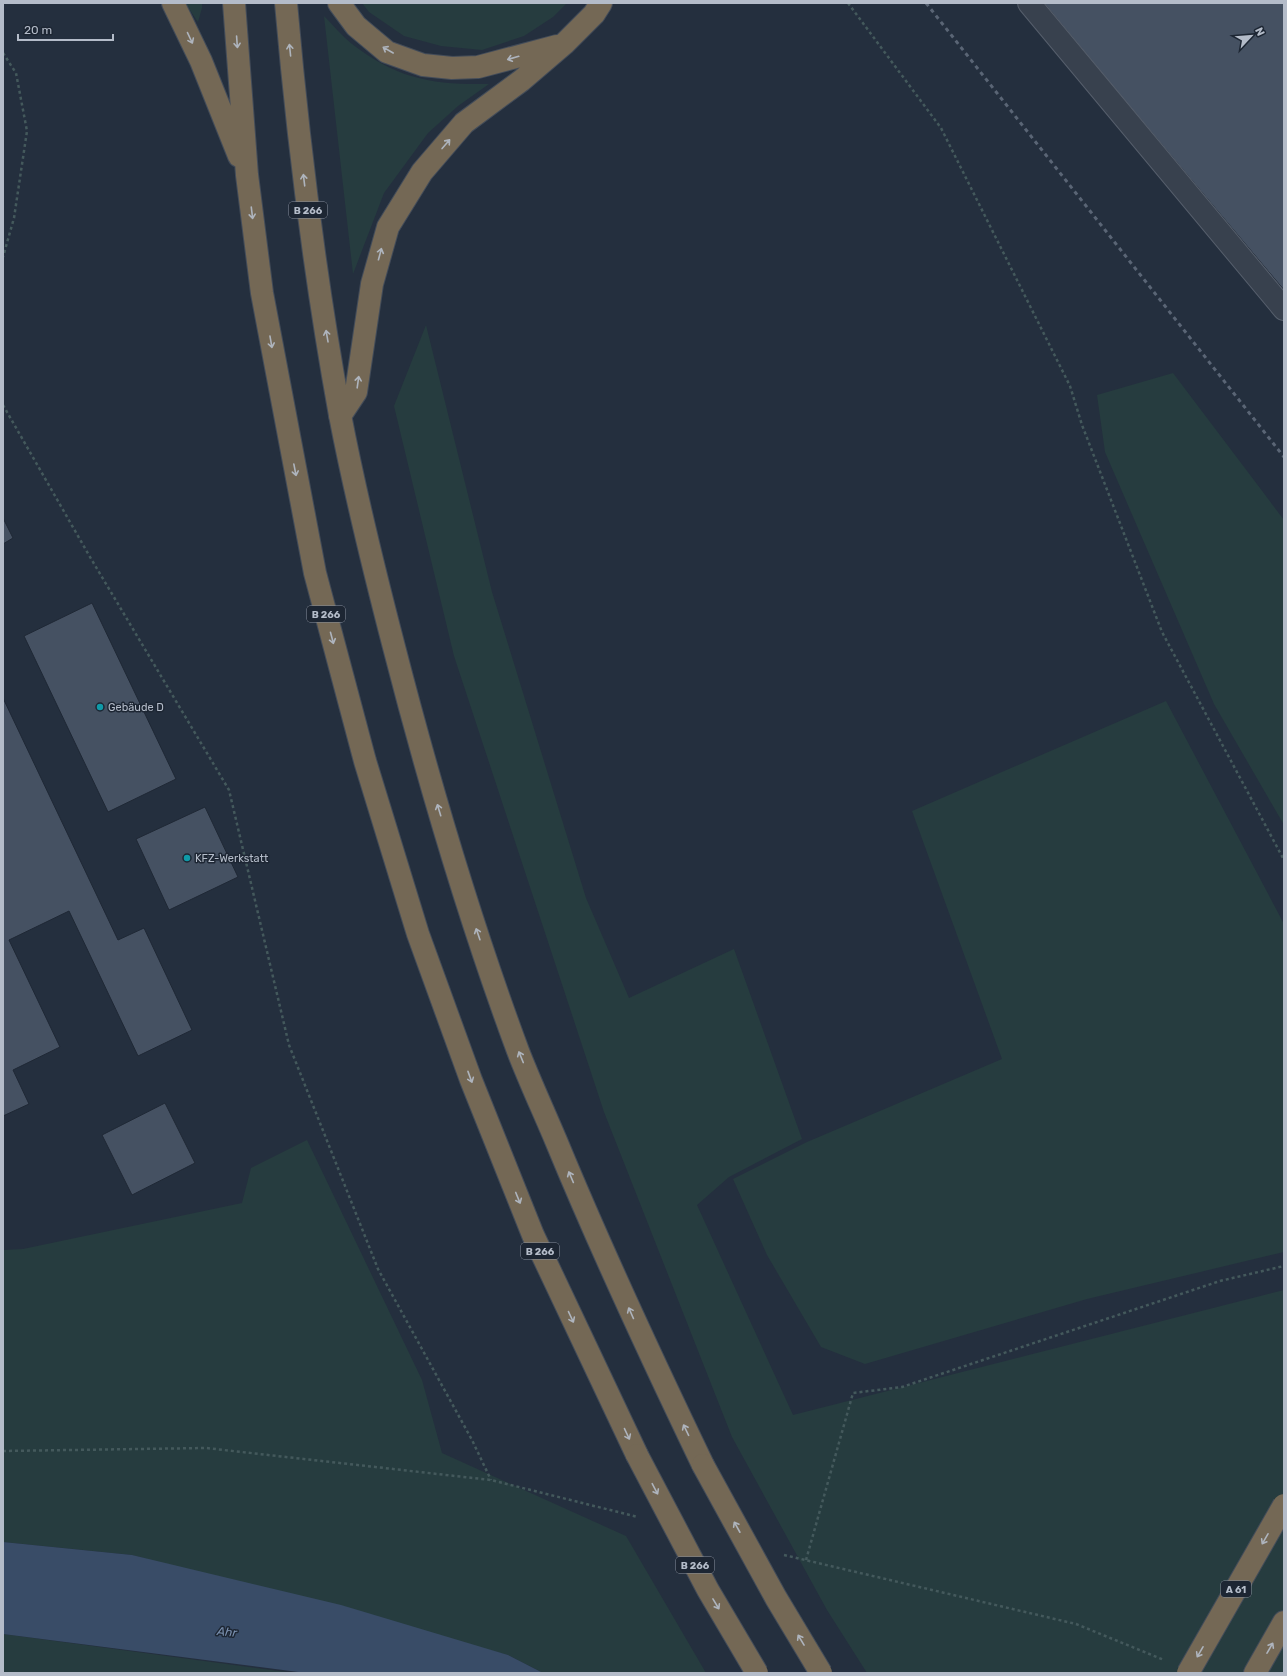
<svg xmlns="http://www.w3.org/2000/svg" width="1287" height="1676" viewBox="0 0 1287 1676" font-family="Rubik,sans-serif">
  <style>
    .green { fill: #263c3f }
    .water { fill: #394c67 }
    .building { fill: #455162; stroke: #1f2835 }
    .lines { fill: none; stroke-linecap: round; stroke-linejoin: round }
    .minor-casing { stroke: #565f6c; stroke-width: 24 }
    .highway-casing { stroke: #434c59; stroke-width: 24 }
    .path { stroke: #44595c; stroke-width: 2.5; stroke-dasharray: 3 3; stroke-linecap: butt }
    .minor { stroke: #38414e; stroke-width: 22 }
    .highway { stroke: #746855; stroke-width: 22 }
    .rail { stroke: #5a6575; stroke-width: 3; stroke-dasharray: 4 4; stroke-linecap: butt }
    .highway-bridge-casing { stroke: #434c59; stroke-width: 24; stroke-linecap: butt }
    .highway-bridge { stroke: #746855; stroke-width: 22 }
    .oneway { stroke: #aeb4bd }
    .culture-dot { fill: #0f9aa8; stroke: #1d2633; stroke-width: 1.5 }
    .labels { text-anchor: middle; stroke-width: 3; stroke-linejoin: round; paint-order: stroke }
    .shield { fill: #1d2633; stroke: #878f9c; stroke-width: 1 }
    .shield-label { font-size: 10px; font-weight: bold; fill: #b4bcc9 }
    .poi-label { font-size: 11px; fill: #b4bcc9; stroke: #1d2633; text-anchor: start }
    .water-label { font-size: 12px; font-style: italic; fill: #7c92b1; stroke: #1d2633 }
  </style>
  <rect width="100%" height="100%" fill="#242f3e"/>
  <path class="green" d="M185 3H202V8L198 22Z
    M362 3H567L553 17 524 36 482 50 441 46 404 36 369 12Z
    M324 16C333 25 342 36 352 44 397 79 433 85 489 84L458 106 428 133 384 193 353 274Z
    M426 325 492 592 586 898 629 998 734 949 802 1139 729 1177 697 1205 793 1415 1284 1290V1673H867L827 1610 732 1437 604 1112 454 656 394 406Z
    M1173 373 1284 520V825L1214 704 1105 452 1097 395Z
    M1166 701 1284 924V1252L1087 1299 865 1364 821 1347 767 1255 733 1179 807 1142 1002 1059 912 811Z
    M307 1140 422 1380 442 1453 626 1536 706 1673H543L508 1655 132 1555 3 1542V1250L23 1249 242 1203 251 1168Z
    M3 1634 294 1673H3Z"/>
  <path class="water" d="M3 1542 132 1555 341 1605 508 1655 543 1673H306L3 1634Z"/>
  <path class="building" d="M1044 3H1284V290L1111 84Z
    M3 518 13 538 3 544Z
    M92 603 176 779 108 812 24 636Z
    M3 698 118 940 144 928 192 1030 138 1056 69 911 9 940 60 1047 13 1070 29 1104 3 1116Z
    M205 807 238 877 169 910 136 839Z
    M165 1103 195 1163 132 1195 102 1135Z"/>
  <g class="lines">
    <g class="minor-casing">
      <path id="minor" d="M1029 3 1284 309"/>
    </g>
    <g class="highway-casing">
      <path id="highway" d="M173 3 201 61 239 156
        M234 3 247 175 262 293 315 573 365 761 418 934 471 1080 533 1235 637 1455
        M286 3C298 141 315 278 340 415 355 493 374 570 394 647 429 783 469 919 518 1051 530 1082 544 1112 557 1143 602 1252 652 1359 703 1465
        M339 3 356 26 387 52 423 65 452 68 478 67 557 46
        M340 416 356 392 372 284 388 227 422 172 464 123 522 80 564 44 594 14 601 3
        M1255 1673 1284 1622"/>
    </g>
    <path class="path" d="M848 3 941 128 1070 386 1082 425 1162 632 1284 860
      M3 53 16 73 27 131 14 218 3 257
      M3 405 90 557 229 790 289 1045 378 1269 472 1440 491 1480
      M3 1451 206 1448 491 1480 638 1517
      M784 1555 1076 1624 1164 1660
      M806 1560 853 1393 902 1387 1220 1281 1284 1266"/>
    <use href="#minor" class="minor"/>
    <use href="#highway" class="highway"/>
    <path class="rail" d="M926 3 1284 457"/>
    <g class="highway-bridge-casing">
      <path id="highway-bridge" d="M637 1455 708 1590 757 1673
        M703 1465 776 1598 821 1673
        M1188 1673 1284 1505"/>
    </g>
    <use href="#highway-bridge" class="highway-bridge"/>
  </g>
  <defs><path id="oneway-shaft" d="M-6 0H5M1.5-3L5.5 0L1.5 3" fill="none" stroke-width="1.6" stroke-linecap="round" stroke-linejoin="round"/></defs>
  <g class="oneway">
    <use href="#oneway-shaft" transform="translate(190 38) rotate(65)"/>
    <use href="#oneway-shaft" transform="translate(237 42) rotate(86)"/>
    <use href="#oneway-shaft" transform="translate(290 50) rotate(-96)"/>
    <use href="#oneway-shaft" transform="translate(388 50) rotate(-150)"/>
    <use href="#oneway-shaft" transform="translate(513 58) rotate(164)"/>
    <use href="#oneway-shaft" transform="translate(446 144) rotate(-49)"/>
    <use href="#oneway-shaft" transform="translate(304 180) rotate(-97)"/>
    <use href="#oneway-shaft" transform="translate(252 213) rotate(83)"/>
    <use href="#oneway-shaft" transform="translate(380 254) rotate(-75)"/>
    <use href="#oneway-shaft" transform="translate(327 336) rotate(-100)"/>
    <use href="#oneway-shaft" transform="translate(271 342) rotate(80)"/>
    <use href="#oneway-shaft" transform="translate(358 382) rotate(-82)"/>
    <use href="#oneway-shaft" transform="translate(295 470) rotate(79)"/>
    <use href="#oneway-shaft" transform="translate(332 638) rotate(75)"/>
    <use href="#oneway-shaft" transform="translate(439 810) rotate(-107)"/>
    <use href="#oneway-shaft" transform="translate(478 934) rotate(-109)"/>
    <use href="#oneway-shaft" transform="translate(521 1057) rotate(-112)"/>
    <use href="#oneway-shaft" transform="translate(470 1077) rotate(70)"/>
    <use href="#oneway-shaft" transform="translate(571 1177) rotate(-113)"/>
    <use href="#oneway-shaft" transform="translate(518 1198) rotate(68)"/>
    <use href="#oneway-shaft" transform="translate(631 1313) rotate(-114)"/>
    <use href="#oneway-shaft" transform="translate(571 1317) rotate(65)"/>
    <use href="#oneway-shaft" transform="translate(686 1430) rotate(-116)"/>
    <use href="#oneway-shaft" transform="translate(627 1434) rotate(65)"/>
    <use href="#oneway-shaft" transform="translate(655 1489) rotate(62)"/>
    <use href="#oneway-shaft" transform="translate(737 1527) rotate(-119)"/>
    <use href="#oneway-shaft" transform="translate(1265 1539) rotate(120)"/>
    <use href="#oneway-shaft" transform="translate(716 1604) rotate(59)"/>
    <use href="#oneway-shaft" transform="translate(801 1640) rotate(-121)"/>
    <use href="#oneway-shaft" transform="translate(1270 1648) rotate(-60)"/>
    <use href="#oneway-shaft" transform="translate(1200 1652) rotate(120)"/>
  </g>
  <g class="culture-dot">
    <circle cx="100" cy="707" r="4"/>
    <circle cx="187" cy="858" r="4"/>
  </g>
  <g class="labels">
    <g class="shield">
      <rect x="289" y="202" width="38" height="16" rx="3"/>
      <rect x="307" y="606" width="38" height="16" rx="3"/>
      <rect x="521" y="1243" width="38" height="16" rx="3"/>
      <rect x="676" y="1557" width="38" height="16" rx="3"/>
      <rect x="1221" y="1581" width="30" height="16" rx="3"/>
    </g>
    <g class="shield-label">
      <text x="308" y="214">B 266</text>
      <text x="326" y="618">B 266</text>
      <text x="540" y="1255">B 266</text>
      <text x="695" y="1569">B 266</text>
      <text x="1236" y="1593">A 61</text>
    </g>
    <g class="poi-label">
      <text x="108" y="711">Gebäude D</text>
      <text x="195" y="862">KFZ-Werkstatt</text>
    </g>
    <g class="water-label">
      <text transform="translate(227 1632) rotate(6)" y="4">Ahr</text>
    </g>
  </g>
  <rect width="1287" height="1676" fill="none" stroke="#b4bcc9" stroke-width="8"/>
  <g transform="translate(1251 36) rotate(64)" stroke="#1d2633" stroke-width="3" paint-order="stroke">
  <path d="M0-3L7 15L0 10L-7 15Z" fill="#b4bcc9"/>
  <text y="-6" font-size="11" font-weight="bold" text-anchor="middle" fill="#b4bcc9">N</text>
  </g>
  <path d="M18 34v6h95v-6" fill="none" stroke="#b4bcc9" stroke-width="2"/>
  <text x="24" y="34" font-size="12" fill="#b4bcc9" stroke="#1d2633" stroke-width="3" paint-order="stroke">20 m</text>
</svg>
